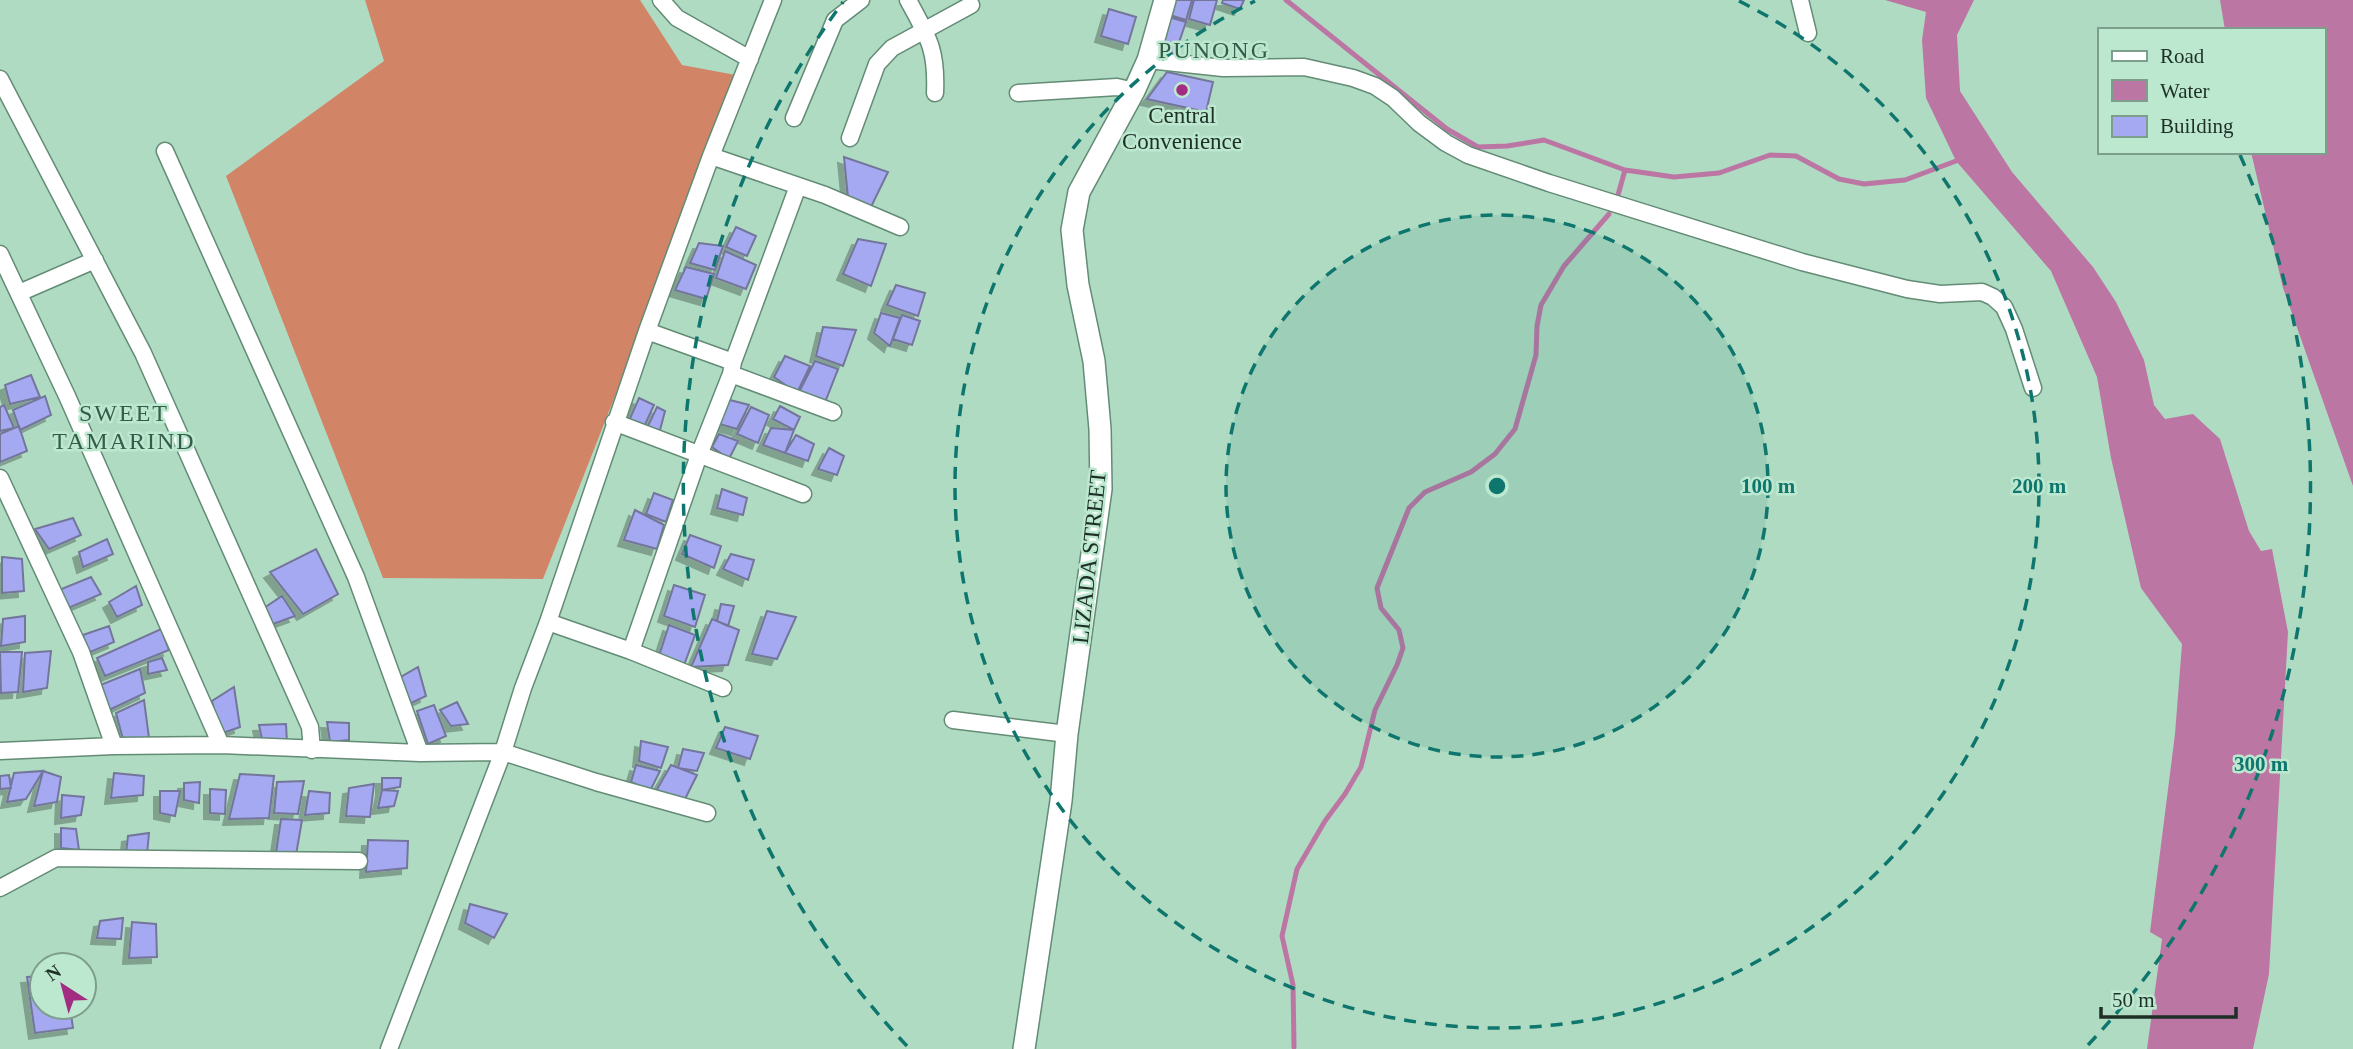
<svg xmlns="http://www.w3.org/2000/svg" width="2353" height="1049" viewBox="0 0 2353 1049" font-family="'Times New Roman',serif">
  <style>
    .forest { fill: #d28467 }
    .water { fill: #bc76a4 }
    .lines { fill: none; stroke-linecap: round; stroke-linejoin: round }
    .stream { stroke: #bc76a4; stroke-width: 5 }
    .building { fill: #a4a9f2; stroke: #73769a; stroke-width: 2; filter: url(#shadow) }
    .street-casing { stroke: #638b75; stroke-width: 19 }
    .secondary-casing { stroke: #638b75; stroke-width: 24 }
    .street { stroke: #fff; stroke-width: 16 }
    .secondary { stroke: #fff; stroke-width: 21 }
    .ring { fill: none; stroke: #0f766e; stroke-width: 3.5; stroke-dasharray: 12 9 }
    .poi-dot { fill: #a32c83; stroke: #bde8d0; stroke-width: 2.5 }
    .labels { text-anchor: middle; stroke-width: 5; stroke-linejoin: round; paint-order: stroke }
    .poi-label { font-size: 23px; fill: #1e2f26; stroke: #bde8d0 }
    .street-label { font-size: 23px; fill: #1e2f26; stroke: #bde8d0 }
    .neighbourhood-label { font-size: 24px; letter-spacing: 2px; fill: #365c49; stroke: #bde8d0 }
    .centre { fill: #0f766e; stroke: #bde8d0; stroke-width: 3.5 }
    .ring-label { font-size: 21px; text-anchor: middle; font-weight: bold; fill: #0f766e; stroke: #bde8d0; stroke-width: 5; stroke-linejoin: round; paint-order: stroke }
  </style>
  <defs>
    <filter id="shadow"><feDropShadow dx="-6" dy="6" stdDeviation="0" flood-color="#0004"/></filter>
  </defs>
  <rect width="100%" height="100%" fill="#b0dbc3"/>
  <path class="forest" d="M365 0H640L682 65 741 76 543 579 383 578 226 176 384 61Z"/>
  <path class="water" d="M1885 0H1974L1957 35 1960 91 2012 172 2093 267 2116 302 2144 360 2154 405 2165 419 2193 414 2220 439 2249 531 2261 551 2272 549 2288 632 2269 974 2253 1049H2147L2162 939 2150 932 2175 734 2182 644 2141 588 2111 458 2097 377 2051 271 1956 161 1926 98 1922 40 1926 12Z
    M2220 0H2353V486L2283 288 2251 152H2323V30H2225Z"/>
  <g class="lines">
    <path class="stream" d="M1286 0 1447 129 1478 147 1507 146 1544 140 1625 170 1674 177 1719 173 1770 155 1796 156 1839 179 1864 184 1905 180 1956 161
      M1618 195 1625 170
      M1294 1047 1293 985 1282 936 1297 869 1325 821 1345 794 1361 767 1375 710 1397 665 1403 648 1399 630 1381 608 1377 588 1409 508 1425 492 1471 472 1495 454 1515 429 1536 355 1537 326 1541 305 1564 266 1609 214"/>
  </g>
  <path class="building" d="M1166 0H1192L1186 20 1163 13Z
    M1194 0H1217L1210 25 1189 19Z
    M1223 0H1244L1240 9 1222 3Z
    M1109 9 1136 17 1128 44 1101 36Z
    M1162 15 1186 22 1175 54 1152 47Z
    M1167 72 1213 82 1206 112 1147 99Z
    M844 157 888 172 870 209 848 198Z
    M736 227 756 236 747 256 726 247Z
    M858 239 886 244 871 286 843 274Z
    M699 243 723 246 715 270 690 263Z
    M725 251 756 265 746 289 716 278Z
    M686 267 714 274 706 299 675 290Z
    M896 285 925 293 918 316 887 305Z
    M881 313 900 318 890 346 874 333Z
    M902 315 920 321 912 345 893 339Z
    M823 327 856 330 843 366 816 356Z
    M785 356 810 366 797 393 774 377Z
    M815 361 838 369 824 405 798 394Z
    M31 375 40 397 10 404 5 385Z
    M45 396 51 415 20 430 13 410Z
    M639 398 654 405 643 429 628 423Z
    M730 400 749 405 737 429 716 423Z
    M4 405 14 428 0 431V407Z
    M780 406 800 417 794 430 773 419Z
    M657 407 665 411 659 434 646 430Z
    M751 407 769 415 758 443 737 434Z
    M19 426 27 451 0 462V434Z
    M771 428 794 430 785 453 763 445Z
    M719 434 738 441 729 459 712 447Z
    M796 435 814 444 808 461 785 453Z
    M829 448 844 456 837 475 818 469Z
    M722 489 747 498 743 515 717 508Z
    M654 493 673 500 666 522 646 514Z
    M635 510 664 525 657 549 624 540Z
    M73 518 81 535 49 549 35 529Z
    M690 535 721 546 714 568 682 554Z
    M107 539 113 554 83 567 79 552Z
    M316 549 338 594 303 614 270 572Z
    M731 554 754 560 748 580 723 569Z
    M2 557 22 559 24 591 2 593Z
    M91 577 101 594 66 609 59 590Z
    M674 585 705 595 695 627 664 616Z
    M136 586 142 605 117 617 109 602Z
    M282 596 295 616 273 624 264 608Z
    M721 604 734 606 728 626 717 621Z
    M767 611 796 617 777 659 752 654Z
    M25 616V642L1 646 3 619Z
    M712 619 739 630 728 665 691 667Z
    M669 625 695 635 683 668 658 659Z
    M109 626 114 642 88 653 83 635Z
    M161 629 169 650 105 676 97 658Z
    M51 651 47 688 23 692 25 653Z
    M0 652H22L18 692 1 693Z
    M162 658 167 670 148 674V662Z
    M418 667 426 696 407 705 399 678Z
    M140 669 145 693 107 711 98 686Z
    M234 687 240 727 220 734 212 701Z
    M144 700 149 738 124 743 116 713Z
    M457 702 468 724 451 726 440 710Z
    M434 705 446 736 428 744 417 711Z
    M327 722 349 723V740L330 742Z
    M286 724 287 743 263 744 259 725Z
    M725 727 758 736 750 759 716 748Z
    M641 741 668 747 661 768 639 761Z
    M683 749 704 753 697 771 678 768Z
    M636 765 660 771 650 791 631 782Z
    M671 765 697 775 683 803 656 791Z
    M43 771 61 777 57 802 34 806Z
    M43 771 26 799 7 802 14 773Z
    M114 773 144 776 143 795 111 798Z
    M240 774 274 776 269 818 229 819Z
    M9 775 11 788 0 789V776Z
    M382 778H401L400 787 382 790Z
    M304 781 298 814 274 813 277 782Z
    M200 782 199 803 184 800V783Z
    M374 784 370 817 346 816 349 788Z
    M210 789 226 790 225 814 210 813Z
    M382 790 398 791 394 806 378 808Z
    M160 791H180L175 816 160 813Z
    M309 791 330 793 329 813 305 815Z
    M62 795 84 797 81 815 61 818Z
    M281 819 302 820 296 855 276 853Z
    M61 828 76 829 79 850 61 848Z
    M149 833 147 854H126L128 836Z
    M368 840 408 841 407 868 366 872Z
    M470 904 507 914 494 938 465 923Z
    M123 918 121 939 97 938 100 921Z
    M132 922 156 924 157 957 129 958Z
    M42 976V1007H70L73 1028 35 1033 27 977Z"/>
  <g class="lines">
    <g class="street-casing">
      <path id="street" d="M661 0 677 18 750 59
        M908 0C928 37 937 49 935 93
        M1800 0 1808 33
        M1148 60 1223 68 1304 67 1353 78 1375 86 1393 98 1419 123 1446 143 1468 155 1549 183 1802 262 1907 289 1940 294 1982 292 1993 297 2004 307 2014 329 2033 388
        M0 79 143 353 310 727 312 750
        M1018 93 1117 87 1134 91
        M794 118 835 20 861 0
        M850 138 877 64 892 48 971 5
        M165 151 356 577 420 753
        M711 156 825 195 900 227
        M0 254 67 396 221 745
        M19 293 95 260
        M647 331 733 362
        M731 374 833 412
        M614 422 803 494
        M0 478 81 652 114 746
        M548 622 631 651 723 688
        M631 651 699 455 731 374 733 362 798 186
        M953 720 1067 734
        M0 751 114 746 221 745 420 753 503 752 523 688 548 622 647 331 711 156 773 0
        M0 888 56 858 359 861
        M389 1049 503 752 596 782 707 813"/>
    </g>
    <g class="secondary-casing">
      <path id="secondary" d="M1024 1049 1061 801 1067 734 1101 489 1100 429 1094 361 1078 285 1072 230 1079 192 1134 91 1148 60 1165 0"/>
    </g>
    <use href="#street" class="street"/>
    <use href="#secondary" class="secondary"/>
  </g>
  <circle cx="1497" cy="486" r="271" fill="#0f766e" fill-opacity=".12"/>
  <g class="ring">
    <circle cx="1497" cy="486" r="271"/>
    <path d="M1739 1A542 542 0 1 1 1255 1"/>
    <path d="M907 1046A813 813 0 0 1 843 2M2240 155A813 813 0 0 1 2087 1046"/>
  </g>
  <circle class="poi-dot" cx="1182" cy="90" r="7"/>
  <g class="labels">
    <g class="poi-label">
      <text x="1182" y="123">Central<tspan x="1182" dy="26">Convenience</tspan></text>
    </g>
    <g class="street-label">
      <text transform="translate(1089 557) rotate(-84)" y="8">LIZADA STREET</text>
    </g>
    <g class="neighbourhood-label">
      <text x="1214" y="58">PUNONG</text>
      <text x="124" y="421">SWEET<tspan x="124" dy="28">TAMARIND</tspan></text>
    </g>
  </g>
  <circle cx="1497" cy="486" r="10" class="centre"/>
  <g class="ring-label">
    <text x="1768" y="493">100 m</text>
    <text x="2039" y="493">200 m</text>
    <text x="2261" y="771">300 m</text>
  </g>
  <rect x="2098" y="28" width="228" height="126" fill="#bde8d0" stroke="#7d9e8c" stroke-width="2"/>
  <rect x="2112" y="51" width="35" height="10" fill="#ffffff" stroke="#7d9e8c" stroke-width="2"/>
  <text x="2160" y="63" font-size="21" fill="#1e2f26">Road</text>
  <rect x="2112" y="80" width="35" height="21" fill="#bc76a4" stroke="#7d9e8c" stroke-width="2"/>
  <text x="2160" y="98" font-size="21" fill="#1e2f26">Water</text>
  <rect x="2112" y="116" width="35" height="21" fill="#a4a9f2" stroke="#7d9e8c" stroke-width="2"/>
  <text x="2160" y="133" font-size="21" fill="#1e2f26">Building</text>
  <g transform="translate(63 986) rotate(324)"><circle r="33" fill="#bde8d0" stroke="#7d9e8c" stroke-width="2"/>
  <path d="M0-5L12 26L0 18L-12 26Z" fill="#a32c83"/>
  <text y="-10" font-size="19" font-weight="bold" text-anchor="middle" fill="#1e2f26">N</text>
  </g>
  <path d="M2101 1007v10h135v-10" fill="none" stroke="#1e2f26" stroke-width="3.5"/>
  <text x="2112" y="1007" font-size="21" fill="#1e2f26" stroke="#bde8d0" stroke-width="5" paint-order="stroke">50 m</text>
</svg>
